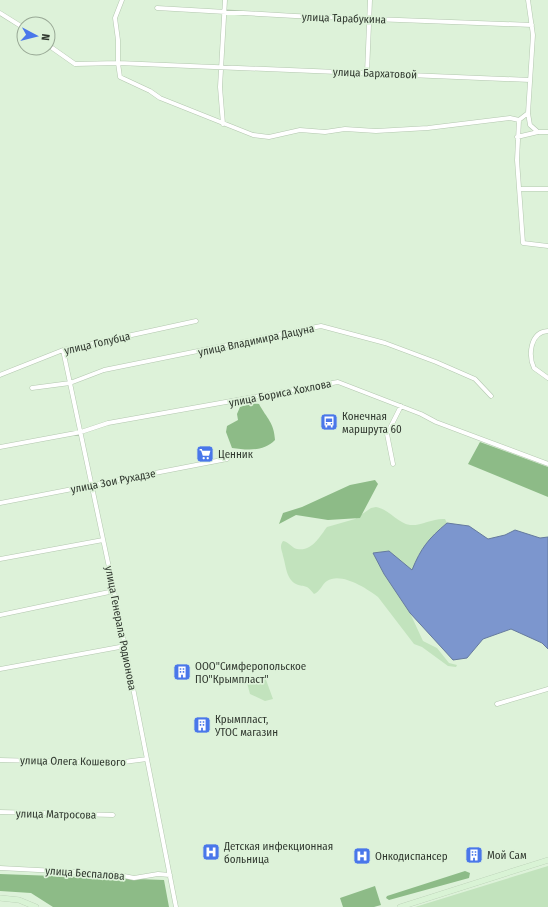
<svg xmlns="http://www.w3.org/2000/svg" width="548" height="907" viewBox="0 0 548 907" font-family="'Fira Sans Condensed',sans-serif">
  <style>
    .green { fill: #c2e3bd }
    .forest { fill: #8dbb87 }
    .water { fill: #7c96ce; stroke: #657a9e }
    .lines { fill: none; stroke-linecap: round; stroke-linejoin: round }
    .street-casing { stroke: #b3c7af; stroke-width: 5 }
    .secondary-casing { stroke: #b3c7af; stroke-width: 6 }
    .street { stroke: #fff; stroke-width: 4 }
    .secondary { stroke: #d9f3d5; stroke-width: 5.5 }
    .labels { text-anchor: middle; stroke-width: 3.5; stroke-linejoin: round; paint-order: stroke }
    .street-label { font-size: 11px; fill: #30382f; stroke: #ddf2d9 }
    .poi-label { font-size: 11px; fill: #30382f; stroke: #ddf2d9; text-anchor: start }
  </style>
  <rect width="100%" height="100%" fill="#ddf2d9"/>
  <path class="green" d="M376 507C389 509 397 523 410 525 421 526 433 518 445 519L447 523C429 538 420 549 412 571L389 551 373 553 384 574 410 613 423 641 437 648 449 663 457 665 456 667 448 666 422 647 414 644 378 597C366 588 341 572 327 581 322 584 320 592 314 594 305 583 306 588 296 584 286 579 286 565 283 556 282 550 279 547 283 541 289 542 292 548 297 549 312 552 320 536 327 527L355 519 371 508Z
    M265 677 273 699 265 701 250 694 247 683Z
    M548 866V907H415Z"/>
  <path class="forest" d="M253 403 259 404C267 419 274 422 275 440 263 452 247 450 232 448L226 432 227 426 238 420 237 414 240 407Z
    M480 442 548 467V497L468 464Z
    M375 480 378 484 360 518 328 520 296 515 279 524 283 513 302 507 350 485Z
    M465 871 470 873 469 878 389 900 386 898 387 896Z
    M0 874 164 880 169 907H53L31 893 0 891Z
    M375 886 381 905 374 907H343L340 898Z"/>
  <path class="water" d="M447 523 469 526 488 539 505 535 515 530 540 538 548 537V649L542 643 511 629 483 639 467 658 453 660 410 613 384 574 373 553 389 551 412 570C421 548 428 539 447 523Z"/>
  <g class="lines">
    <g class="street-casing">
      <path id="street" d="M122 0 115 18 118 40V63L530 80
        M528 0 533 35 528 113 519 120 517 160 523 243 548 246
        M157 8 295 16 532 25
        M0 13 24 28
        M48 45 75 64 118 63 120 77 150 91 160 98 253 135 269 137 300 130 325 132 345 129 376 131 428 128 510 118 519 120
        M367 73 370 0
        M528 113 530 125 538 132
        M223 124 220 87 225 0
        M517 137 538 132H548
        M521 189H548
        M548 331C530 332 528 355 534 368L548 378
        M63 350 114 591 176 907
        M0 375 63 350 196 321
        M32 388 70 383 104 370 321 326 385 343 436 362 475 379 491 396
        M0 447 81 432 108 423 338 382 421 414 436 422 548 464
        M393 464 387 434 401 406
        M0 503 227 459
        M0 559 103 540
        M0 615 114 591
        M0 669 125 646
        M497 704 548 689
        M0 760 116 763 147 759
        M0 812 113 815
        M0 868 114 874 134 878 158 874 170 875"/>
    </g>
    <g class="secondary-casing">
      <path id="secondary" d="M0 898 19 900 36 907
        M400 907 548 860"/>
    </g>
    <use href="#street" class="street"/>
    <use href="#secondary" class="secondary"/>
  </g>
  <defs>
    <g id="bus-square" transform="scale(0.9)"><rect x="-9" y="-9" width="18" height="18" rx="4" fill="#4977ea" stroke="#ddf2d9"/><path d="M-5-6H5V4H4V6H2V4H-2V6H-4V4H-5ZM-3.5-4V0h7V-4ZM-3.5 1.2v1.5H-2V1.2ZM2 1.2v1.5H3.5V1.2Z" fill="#fff"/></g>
    <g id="supermarket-square" transform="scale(0.9)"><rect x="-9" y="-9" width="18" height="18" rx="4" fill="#4977ea" stroke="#ddf2d9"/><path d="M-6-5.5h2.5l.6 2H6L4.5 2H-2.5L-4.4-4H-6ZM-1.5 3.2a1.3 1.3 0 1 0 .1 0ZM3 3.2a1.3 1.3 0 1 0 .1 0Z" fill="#fff"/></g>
    <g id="building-square" transform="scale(0.9)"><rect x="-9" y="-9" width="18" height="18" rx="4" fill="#4977ea" stroke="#ddf2d9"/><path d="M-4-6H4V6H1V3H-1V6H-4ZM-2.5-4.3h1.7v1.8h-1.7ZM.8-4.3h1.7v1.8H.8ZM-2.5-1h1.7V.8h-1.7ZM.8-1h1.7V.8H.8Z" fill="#fff"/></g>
    <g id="hospital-square" transform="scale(0.9)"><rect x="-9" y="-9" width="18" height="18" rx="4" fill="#4977ea" stroke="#ddf2d9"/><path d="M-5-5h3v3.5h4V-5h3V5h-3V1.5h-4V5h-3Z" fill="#fff"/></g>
  </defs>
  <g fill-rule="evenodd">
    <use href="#bus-square" x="329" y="422"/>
    <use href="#supermarket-square" x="205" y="454"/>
    <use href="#building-square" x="182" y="672"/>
    <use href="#building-square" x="202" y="725"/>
    <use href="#hospital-square" x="211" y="852"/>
    <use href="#building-square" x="474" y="855"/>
    <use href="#hospital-square" x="362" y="856"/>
  </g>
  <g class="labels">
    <g class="street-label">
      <text transform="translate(344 18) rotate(2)" y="4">улица Тарабукина</text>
      <text transform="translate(375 73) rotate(2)" y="4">улица Бархатовой</text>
      <text transform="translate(256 340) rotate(-12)" y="4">улица Владимира Дацуна</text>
      <text transform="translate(97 343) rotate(-13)" y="4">улица Голубца</text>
      <text transform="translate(280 393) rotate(-11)" y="4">улица Бориса Хохлова</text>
      <text transform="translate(113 481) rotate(-11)" y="4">улица Зои Рухадзе</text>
      <text transform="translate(121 628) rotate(79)" y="4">улица Генерала Родионова</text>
      <text transform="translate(73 761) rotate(1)" y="4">улица Олега Кошевого</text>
      <text transform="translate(56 814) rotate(1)" y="4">улица Матросова</text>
      <text transform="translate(85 873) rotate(4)" y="4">улица Беспалова</text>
    </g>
    <g class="poi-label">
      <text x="342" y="420">Конечная<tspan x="342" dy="13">маршрута 60</tspan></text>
      <text x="218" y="458">Ценник</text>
      <text x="195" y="670">ООО"Симферопольское<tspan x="195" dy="13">ПО"Крымпласт"</tspan></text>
      <text x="215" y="723">Крымпласт,<tspan x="215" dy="13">УТОС магазин</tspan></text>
      <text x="224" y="850">Детская инфекционная<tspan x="224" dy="13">больница</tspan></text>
      <text x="487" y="859">Мой Сам</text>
      <text x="375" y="860">Онкодиспансер</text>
    </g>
  </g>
  <g transform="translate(36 36) rotate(97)"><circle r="19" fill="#ddf2d9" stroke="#98a895"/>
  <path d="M0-3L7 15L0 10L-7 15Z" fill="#4977ea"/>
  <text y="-6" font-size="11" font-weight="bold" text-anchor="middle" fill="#30382f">N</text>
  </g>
</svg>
